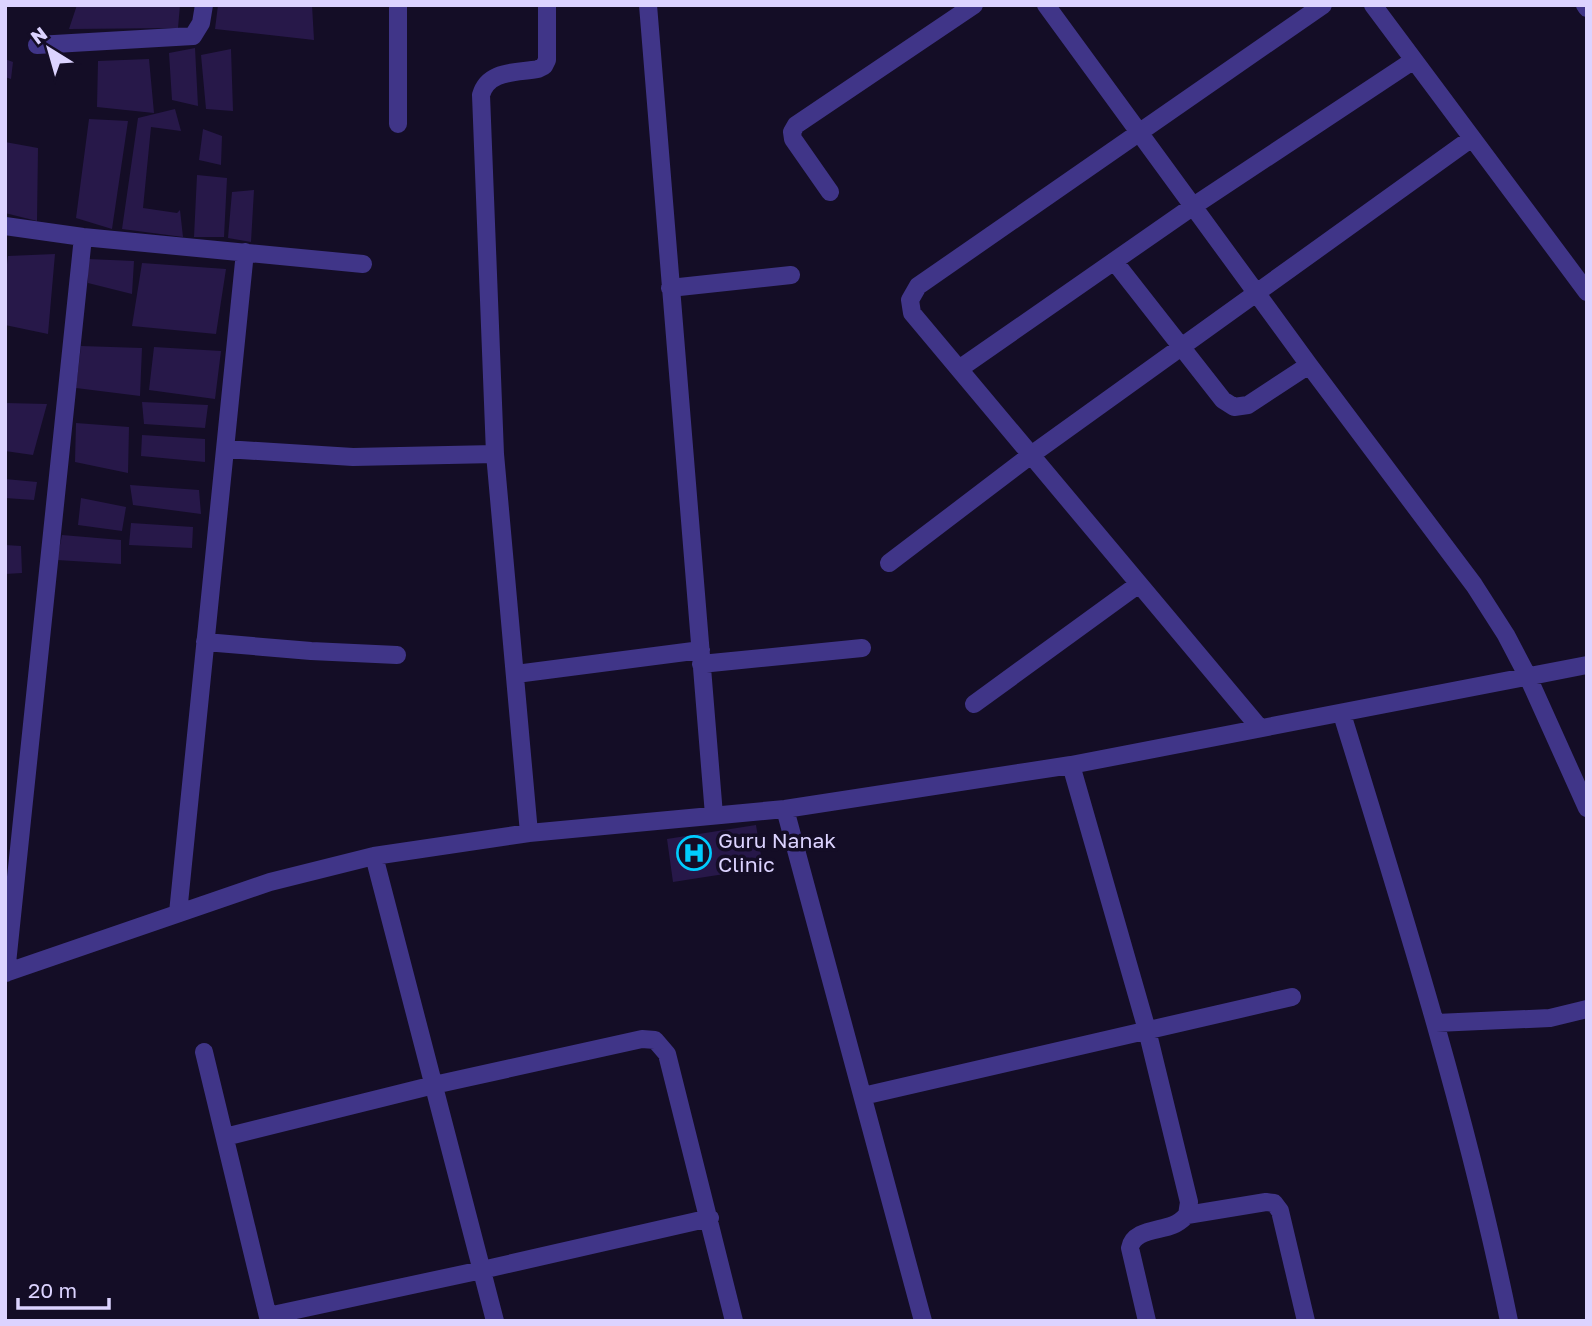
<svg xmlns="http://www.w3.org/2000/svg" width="1592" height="1326" viewBox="0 0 1592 1326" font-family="'Golos Text',sans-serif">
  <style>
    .building { fill: #271849 }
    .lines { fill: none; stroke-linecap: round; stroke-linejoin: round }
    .minor { stroke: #403588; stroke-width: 18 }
    .labels { text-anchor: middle; stroke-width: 7; stroke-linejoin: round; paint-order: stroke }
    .poi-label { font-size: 21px; fill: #dcd3ff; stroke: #140d26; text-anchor: start }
  </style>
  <rect width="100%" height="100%" fill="#140d26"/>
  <path class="building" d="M77 5H180L178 28 69 29Z
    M218 5H312L314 40 215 29Z
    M195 48 198 106 172 100 169 53Z
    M231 49 233 111 206 109 201 55Z
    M5 59 13 62 11 79 5 77Z
    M149 59 154 113 97 107 98 61Z
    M175 109 181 131 151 127 143 208 177 213 180 210 183 237 122 229 138 118Z
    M89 119 128 121 112 229 76 218Z
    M203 129 222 136 221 165 199 160Z
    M5 142 38 148 37 221 5 213Z
    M197 175 227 178 224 237H194Z
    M254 190 251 242 228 238 232 192Z
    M55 254 48 334 5 325V280L8 256Z
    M88 259 134 261 132 294 88 283Z
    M142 263 226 269 216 334 132 326Z
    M81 346 142 348 140 396 76 388Z
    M154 347 221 351 215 399 149 390Z
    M142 402 208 405 205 428 144 424Z
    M5 403 47 404 33 455 5 451Z
    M76 423 129 427 128 473 75 462Z
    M142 435 205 439V462L141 456Z
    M5 479 37 482 34 500 5 498Z
    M130 485 199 490 201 514 133 505Z
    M81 498 126 507 122 531 78 525Z
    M131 523 193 527 192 548 129 545Z
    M62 535 121 540V564L57 560Z
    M5 545 21 546 22 573 5 574Z
    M756 825 763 868 673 882 667 839Z"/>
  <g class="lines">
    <path class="minor" d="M648 5 714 815
      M1046 5 1309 365 1474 585 1506 635 1528 677 1587 808
      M1373 5 1587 292
      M1585 5 1587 8
      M37 45 193 36 201 23 204 5
      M398 124V5
      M830 192 793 139 792 132 796 125 974 5
      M5 226 83 237 363 264
      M1114 261 1223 400 1234 407 1248 405 1309 365
      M670 288 791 275
      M959 369 1192 207 1414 60
      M225 449 353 457 495 454
      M889 563 1031 455 1472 138
      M205 642 311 651 397 655
      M701 664 862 648
      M516 674 701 650
      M974 704 1139 584
      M1342 714C1404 915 1467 1115 1509 1321
      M1259 727 912 313 910 300 918 286 1323 5
      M1071 765 1147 1030 1189 1202 1187 1215C1183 1219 1179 1223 1173 1225 1159 1231 1133 1230 1130 1248L1147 1321
      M785 809 923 1321
      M529 833 495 454 481 95C488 70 516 73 538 69L544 66 547 60V5
      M374 856 495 1321
      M178 913 245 252
      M5 973 270 882 374 856 529 833 785 809 1071 765 1587 665
      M6 973 83 237
      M1436 1023 1550 1018 1587 1009
      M204 1052 269 1321
      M863 1096 1292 997
      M225 1137 434 1085 642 1039 655 1040 667 1054 734 1321
      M1187 1215 1266 1202 1274 1203 1280 1211 1306 1321
      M268 1316 482 1270 710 1218"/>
  </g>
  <defs>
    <g id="hospital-ring" transform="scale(1.75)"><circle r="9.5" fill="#140d26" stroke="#00ccfe" stroke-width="1.5"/><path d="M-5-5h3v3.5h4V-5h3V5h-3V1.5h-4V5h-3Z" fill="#00ccfe"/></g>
  </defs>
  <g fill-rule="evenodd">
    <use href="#hospital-ring" x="694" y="853"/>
  </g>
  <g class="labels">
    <g class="poi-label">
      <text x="718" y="848">Guru Nanak<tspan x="718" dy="24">Clinic</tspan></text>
    </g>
  </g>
  <rect width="1592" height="1326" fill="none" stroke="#dcd3ff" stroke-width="14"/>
  <g transform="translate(49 49) rotate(323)" stroke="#140d26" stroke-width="5" paint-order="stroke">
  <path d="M0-5L12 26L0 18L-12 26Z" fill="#dcd3ff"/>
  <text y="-10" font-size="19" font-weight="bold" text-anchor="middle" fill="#dcd3ff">N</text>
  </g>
  <path d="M18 1298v10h91v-10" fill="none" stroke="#dcd3ff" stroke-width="3.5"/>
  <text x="28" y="1298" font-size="21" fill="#dcd3ff" stroke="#140d26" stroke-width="5" paint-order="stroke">20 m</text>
</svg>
